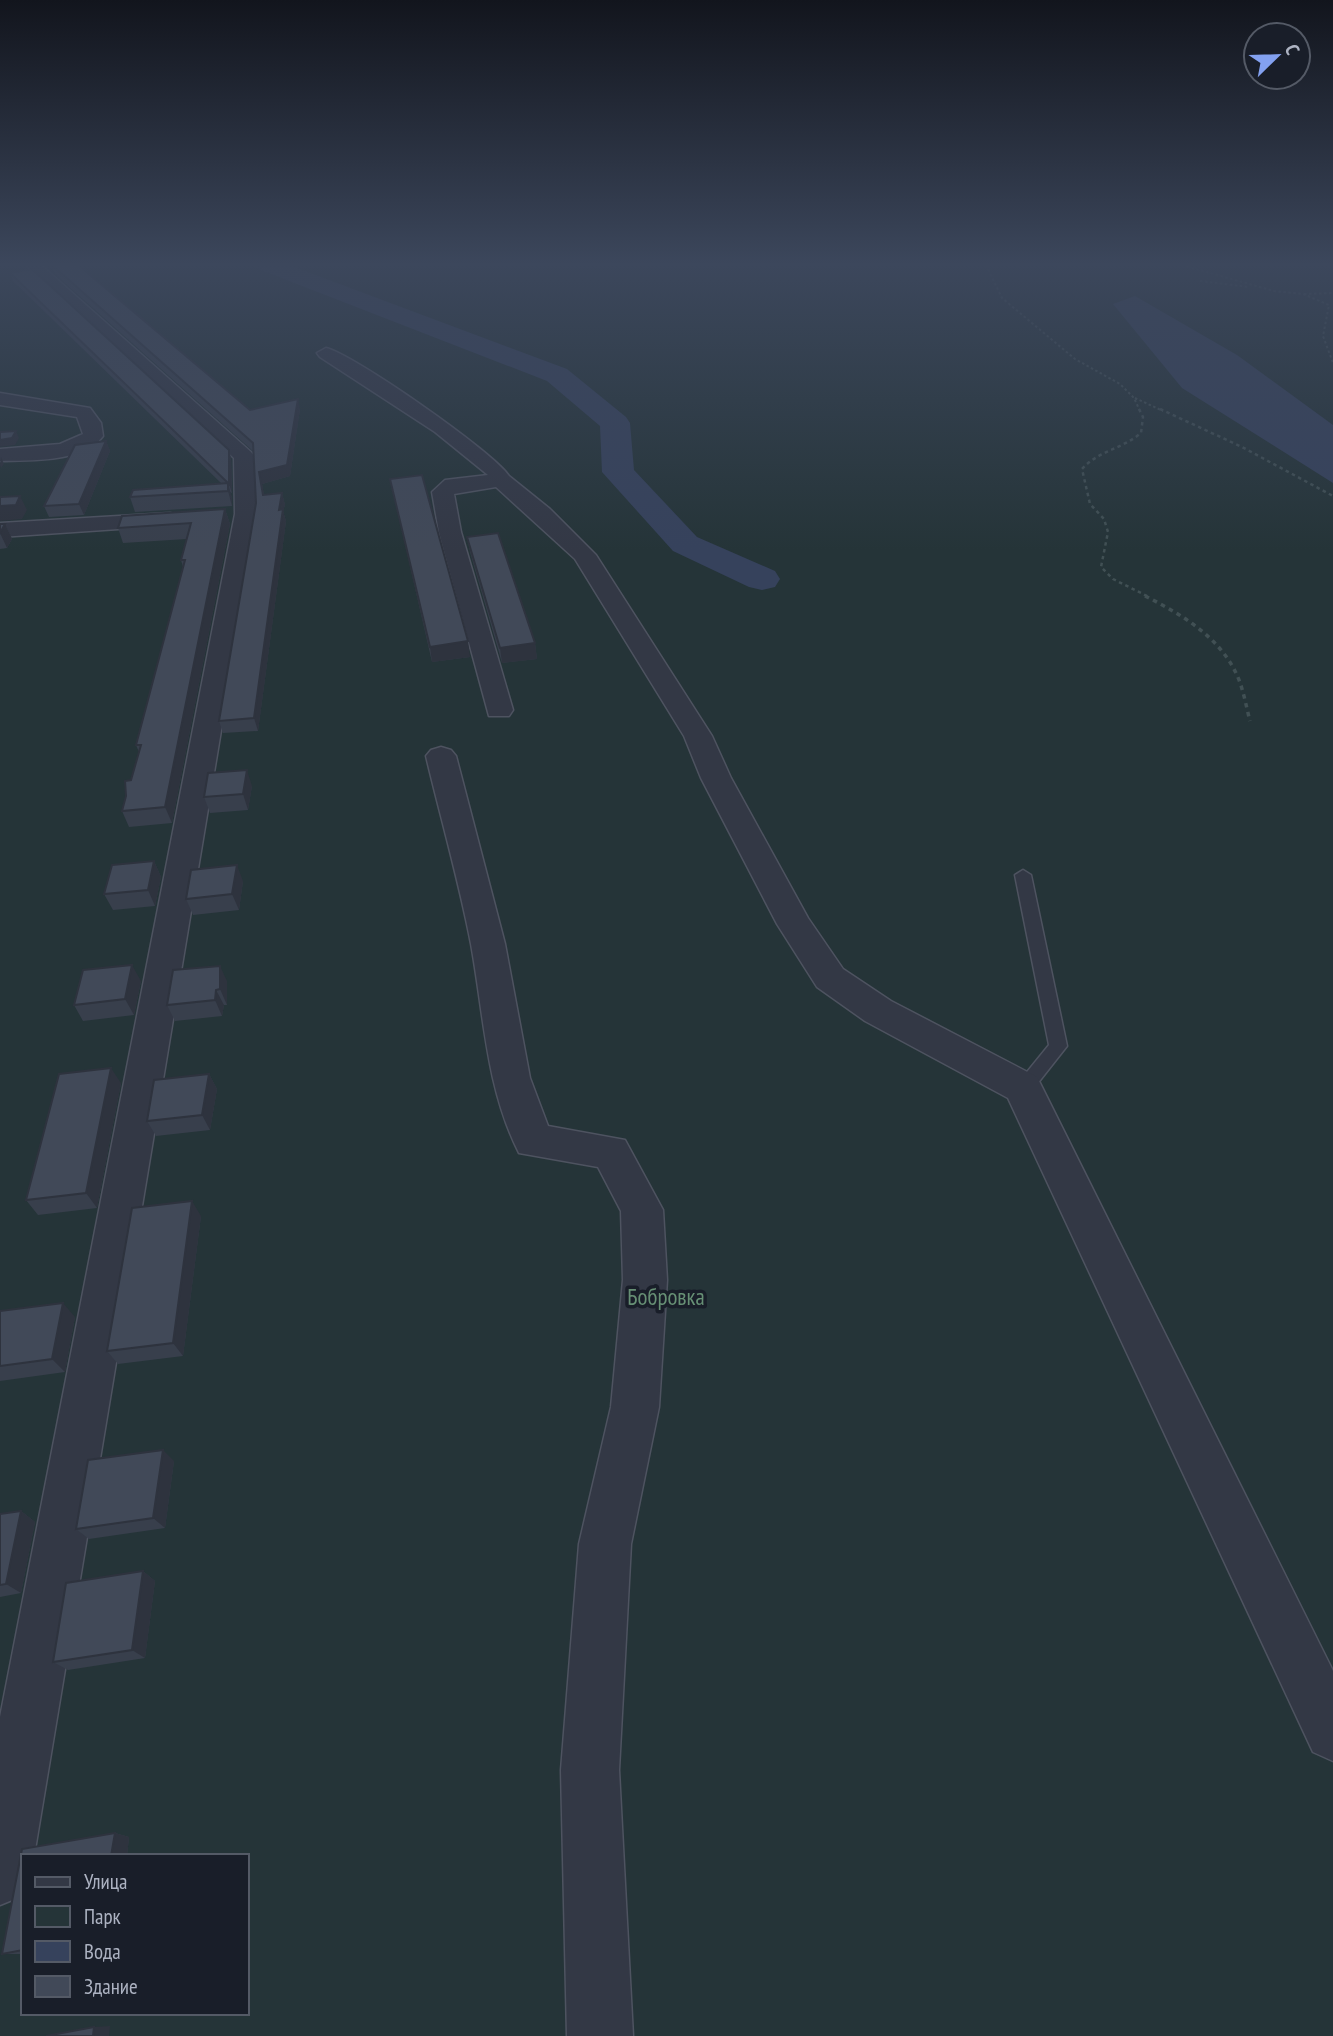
<svg xmlns="http://www.w3.org/2000/svg" width="1333" height="2036" viewBox="0 0 1333 2036" font-family="'PT Sans Narrow',sans-serif">
  <style>
    .green { fill: #253438; fill-rule: evenodd }
    .water { fill: #36425c }
    .lines { fill: none; stroke-linecap: round; stroke-linejoin: round }
    .river { fill: #36425c; fill-rule: evenodd }
    .lane-casing { stroke: #4e5360; stroke-width: 3 }
    .street-casing { stroke: #4e5360; stroke-width: 3 }
    .path-far2 { stroke: #415054; stroke-width: 2; stroke-dasharray: 2.5 2.5; stroke-linecap: butt }
    .path-far1 { stroke: #415054; stroke-width: 2.5; stroke-dasharray: 3.5 3.5; stroke-linecap: butt }
    .path { stroke: #415054; stroke-width: 3.5; stroke-dasharray: 4.5 4.5; stroke-linecap: butt }
    .lane { fill: #333845; fill-rule: evenodd }
    .street { fill: #333845; fill-rule: evenodd }
    .wall { fill: #383f4c }
    .shaded-wall { fill: #2e333e }
    .building { fill: #414958; stroke: #2e333e; stroke-width: 2 }
    .labels { text-anchor: middle; stroke-width: 7; stroke-linejoin: round; paint-order: stroke }
    .near-park-label { font-size: 23px; fill: #679075; stroke: #191e29 }
  </style>
  <rect width="100%" height="100%" fill="#202634"/>
  <path class="green" d="M0 265H1333V2036H0ZM23 1856H247V2013H23Z"/>
  <path class="water" d="M1135 296 1237 355 1333 425V483L1182 388 1113 304Z"/>
  <g class="lines">
    <path class="river" d="M258 265H289L567 369 626 417 630 423 634 470 697 537 775 571 780 579 775 587 762 590 749 587 673 551 602 472 600 426 547 381 261 270Z"/>
    <g class="lane-casing">
      <path id="lane" d="M1023 870 1031 875 1067 1046 1030 1093H1016L1014 1088 1049 1045 1015 875Z"/>
    </g>
    <g class="street-casing">
      <path id="street" d="M26 265H41L251 452 254 456 257 514 34 1856H23L22 1896 0 1905V1717L235 514 234 458Z
        M326 348C353 354 495 453 509 476L550 509 596 555 712 736 731 778 808 918 843 969 891 1001 1037 1077 1333 1671V1761L1313 1752 1008 1098 865 1021 817 987 777 924 701 778 684 736 575 559 496 487 454 494 461 532 513 710 509 716H489L439 532 432 492 445 480 488 475 435 432 320 357 317 353Z
        M0 393 90 408 101 423 103 436C83 463 30 460 0 461V449L60 444 83 434 77 417 0 405Z
        M170 513 178 515 181 520 178 525 0 537V523Z
        M441 747 451 750 456 756 505 944 530 1078 548 1126 625 1140 663 1210 667 1280 659 1407 631 1544 619 1770 633 2036H567L561 1770 579 1544 611 1407 623 1280 621 1211 598 1167 519 1153C486 1088 484 1015 471 944 459 881 441 819 426 756L431 750Z"/>
    </g>
    <path class="path-far2" d="M986 265 1002 298 1075 359 1120 384 1134 398 1140 411
      M1182 265 1274 291 1303 294 1329 305 1323 336 1333 363
      M1200 281 1249 287
      M1304 294 1333 293
      M1135 398 1163 411"/>
    <path class="path-far1" d="M1139 409 1143 417 1141 433C1122 449 1098 451 1082 469L1090 504 1104 519 1108 532 1101 567 1113 579 1149 597
      M1160 409 1242 447 1333 496"/>
    <path class="path" d="M1145 596C1181 614 1218 636 1236 673 1243 687 1246 706 1250 721"/>
    <use href="#lane" class="lane"/>
    <use href="#street" class="street"/>
  </g>
  <path class="wall" d="M52 265 250 410 300 409 290 476 262 484 264 495 282 493 285 505 283 511 286 521 258 731 223 733 219 721 256 503 254 452 55 274Z
    M10 273 229 450 231 459 232 493 230 492 232 498V506L135 512 130 497 222 484 13 281Z
    M106 441 110 451 84 515 49 517 44 506Z
    M390 479 470 657 432 662Z
    M225 509 230 524 172 823 129 827 122 811 139 752 136 745 183 567 181 560 187 539 123 543 118 528Z
    M0 524H5L12 539 7 548 0 549Z
    M467 537 535 643 537 659 502 663 470 552Z
    M252 786 248 810 210 813 204 797Z
    M154 861 161 877 155 906 113 910 104 894Z
    M243 881 239 910 193 915 186 899Z
    M141 981 134 1015 83 1021 74 1005Z
    M227 981V1005H224L222 1016 175 1021 167 1005Z
    M209 1074 217 1089 210 1130 156 1136 147 1121Z
    M121 1083 97 1208 38 1215 26 1200 49 1115Z
    M201 1216 183 1356 118 1364 107 1351Z
    M0 1311 75 1317 65 1372 0 1381Z
    M174 1461 165 1528 89 1539 76 1529Z
    M21 1511 35 1522 21 1593 0 1597V1514Z
    M143 1571 155 1581 145 1658 68 1670 53 1662Z
    M115 1833 129 1837 127 1856H23V1954H2L22 1849Z"/>
  <path class="shaded-wall" d="M298 399 300 409 290 476 262 484 266 507 259 472Z
    M16 431 19 438 15 445 0 447V440Z
    M106 441 110 451 84 515 79 504Z
    M229 450 231 459 232 493 229 484Z
    M1 457 4 464 1 468 0 465Z
    M228 483 232 498V506L228 491Z
    M282 493 285 505 283 511 286 521 258 731 254 718 279 510Z
    M20 496 27 510 22 519 0 521V506Z
    M225 509 230 524 172 823 165 807Z
    M5 524 12 539 7 548 0 533Z
    M468 641 470 657 432 662 430 647Z
    M535 643 537 659 502 663 500 648Z
    M247 770 252 786 248 810 243 794Z
    M154 861 161 877 155 906 148 890Z
    M237 865 243 881 239 910 232 894Z
    M132 965 141 981 134 1015 125 999Z
    M220 966 227 981V1005L220 989Z
    M216 990 224 1005 222 1016 215 1000Z
    M111 1068 121 1083 97 1208 86 1193Z
    M209 1074 217 1089 210 1130 202 1115Z
    M192 1201 201 1216 183 1356 173 1343Z
    M63 1303 75 1317 65 1372 52 1359Z
    M163 1450 174 1461 165 1528 153 1518Z
    M21 1511 35 1522 21 1593 6 1584Z
    M143 1571 155 1581 145 1658 132 1650Z
    M115 1833 129 1837 127 1856H111Z
    M110 2026 109 2036H93L94 2027Z"/>
  <path class="building" d="M52 265H78L250 410 298 399 287 465 259 472 263 495 282 493 279 510 283 509 254 718 219 721 256 503 253 443Z
    M32 269 229 450V484L10 273Z
    M16 431 12 438 0 440V432Z
    M106 441 79 504 44 506 75 445Z
    M422 475 468 641 430 647 390 479Z
    M228 483V491L130 497 133 490Z
    M20 496 16 505 0 506V497Z
    M225 509 165 807 122 811 126 796 125 781 131 780 141 745H136L185 560H181L191 523 118 528 122 516Z
    M0 524H5L0 533Z
    M498 533 535 643 500 648 467 537Z
    M247 770 243 794 204 797 208 773Z
    M154 861 148 890 104 894 112 865Z
    M237 865 232 894 186 899 191 870Z
    M132 965 125 999 74 1005 83 970Z
    M220 966V989L216 990 215 1000 167 1005 173 970Z
    M111 1068 86 1193 26 1200 59 1074Z
    M209 1074 202 1115 147 1121 154 1080Z
    M192 1201 173 1343 107 1351 132 1208Z
    M63 1303 52 1359 0 1366V1311Z
    M163 1450 153 1518 76 1529 88 1460Z
    M21 1511 6 1584 0 1585V1514Z
    M143 1571 132 1650 53 1662 66 1583Z
    M115 1833 111 1856H23V1950L2 1954 22 1849Z
    M94 2027 93 2036H46Z"/>
  <linearGradient id="sky" x2="0" y2="1"><stop stop-color="#12151d"/><stop offset="0.48" stop-color="#3c475c"/><stop offset="1" stop-color="#3c475c" stop-opacity="0"/></linearGradient>
  <rect width="1333" height="550" fill="url(#sky)"/>
  <g class="labels">
    <g class="near-park-label">
      <text x="666" y="1305">Бобровка</text>
    </g>
  </g>
  <rect x="21" y="1854" width="228" height="161" fill="#191e29" stroke="#545a66" stroke-width="2"/>
  <rect x="35" y="1877" width="35" height="10" fill="#333845" stroke="#545a66" stroke-width="2"/>
  <text x="84" y="1889" font-size="21" fill="#adb3c2">Улица</text>
  <rect x="35" y="1906" width="35" height="21" fill="#253438" stroke="#545a66" stroke-width="2"/>
  <text x="84" y="1924" font-size="21" fill="#adb3c2">Парк</text>
  <rect x="35" y="1941" width="35" height="21" fill="#36425c" stroke="#545a66" stroke-width="2"/>
  <text x="84" y="1959" font-size="21" fill="#adb3c2">Вода</text>
  <rect x="35" y="1976" width="35" height="21" fill="#414958" stroke="#545a66" stroke-width="2"/>
  <text x="84" y="1994" font-size="21" fill="#adb3c2">Здание</text>
  <g transform="translate(1277 56) rotate(67)"><circle r="33" fill="#191e29" stroke="#545a66" stroke-width="2"/>
  <path d="M0-5L12 26L0 18L-12 26Z" fill="#83a1f0"/>
  <text y="-10" font-size="19" font-weight="bold" text-anchor="middle" fill="#adb3c2">С</text>
  </g>
</svg>
